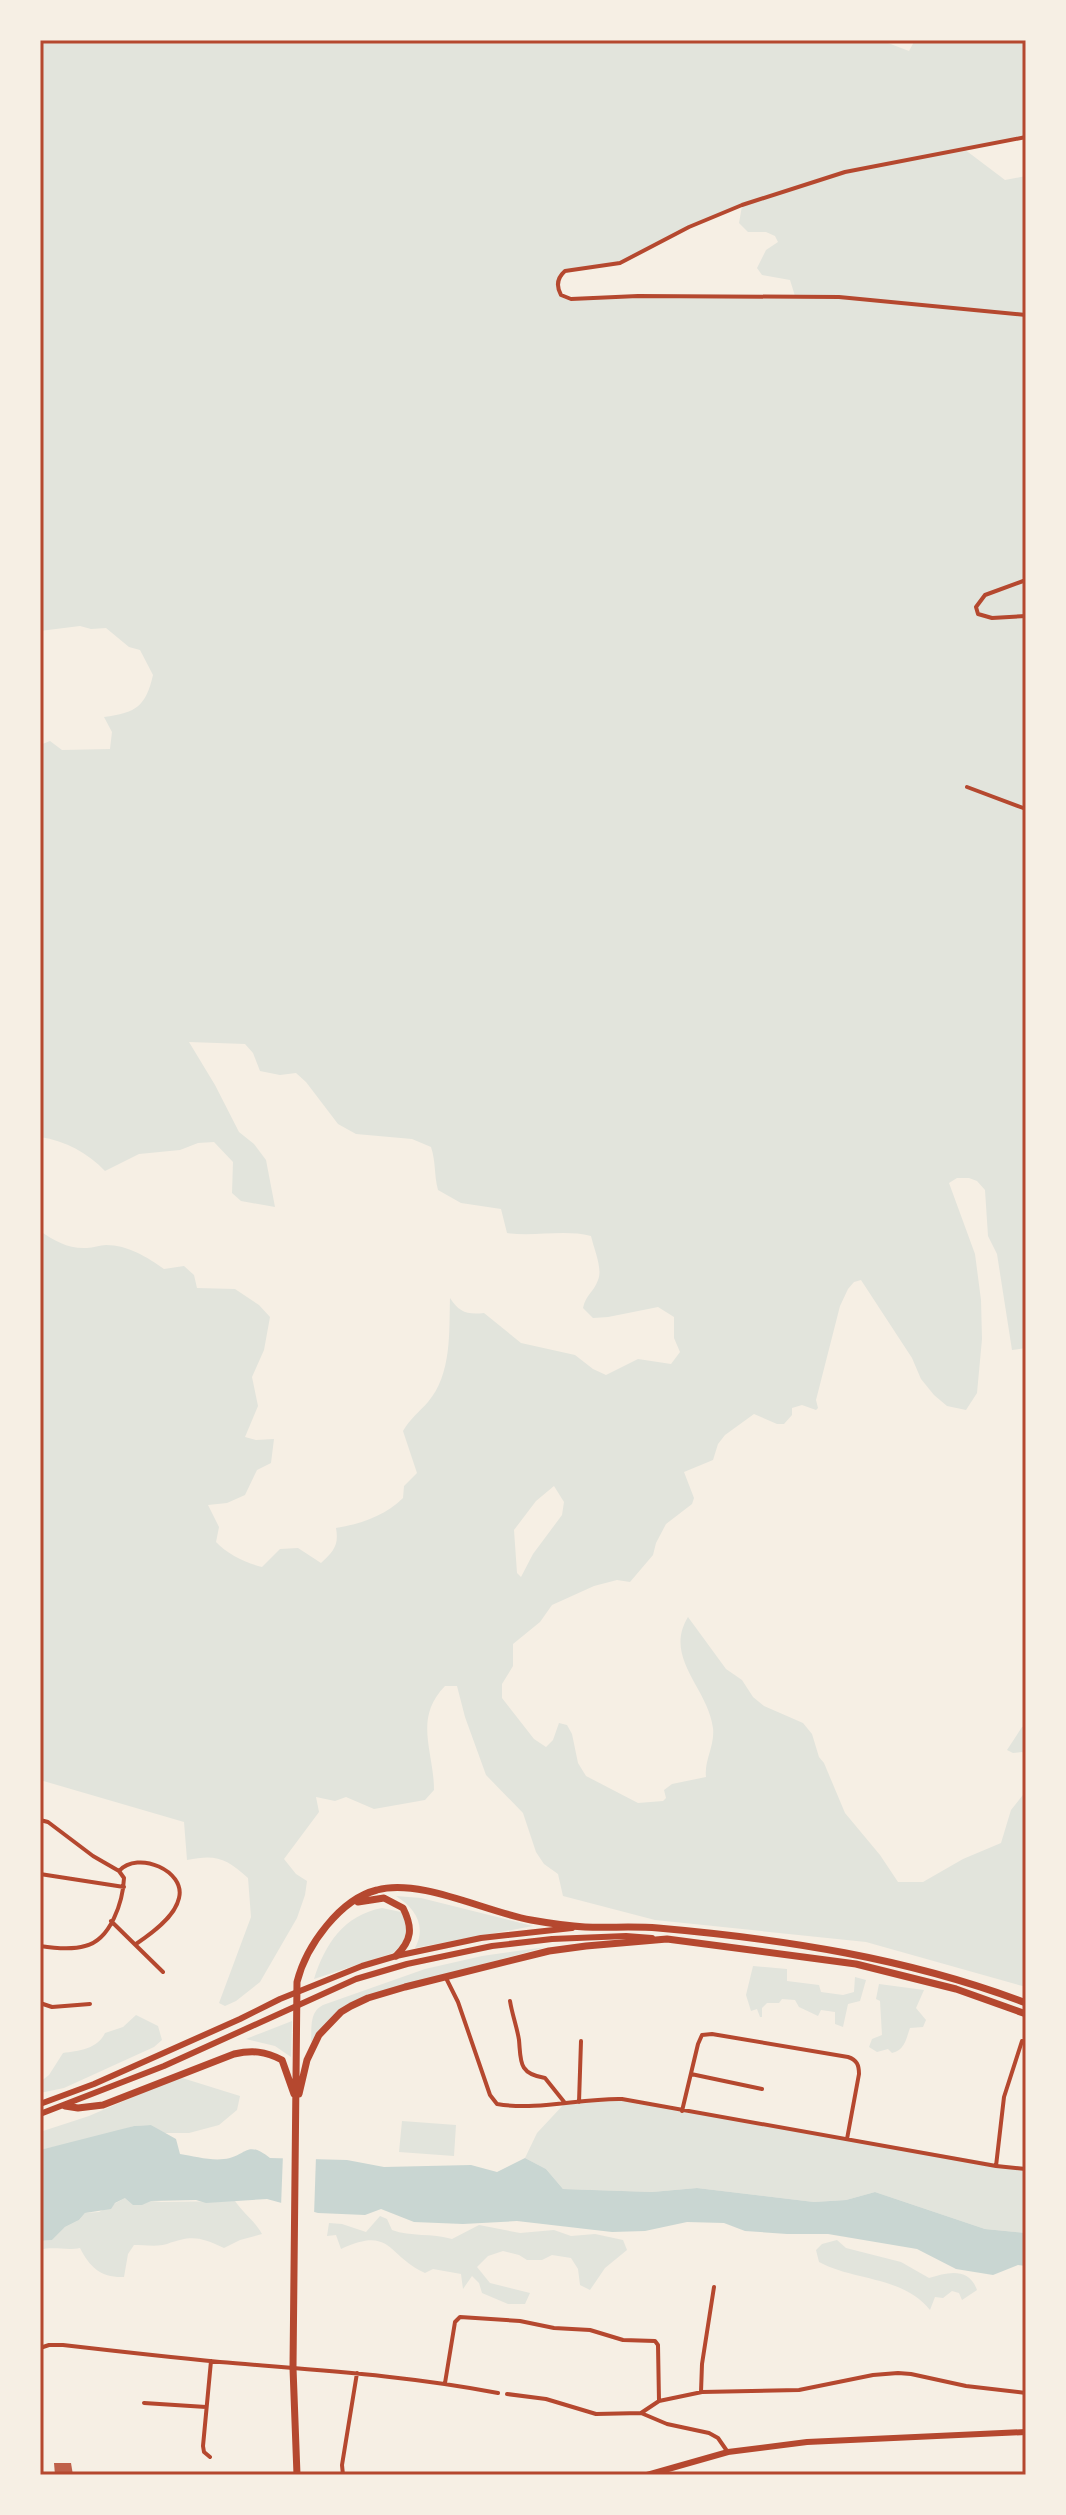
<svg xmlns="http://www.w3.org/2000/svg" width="1066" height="2515" viewBox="0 0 1066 2515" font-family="'Alegreya Sans',sans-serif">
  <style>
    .green { fill: #e2e4dc; fill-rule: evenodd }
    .water { fill: #c9d6d2 }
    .pier { fill: #f6efe4 }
    .building { fill: #bf614a }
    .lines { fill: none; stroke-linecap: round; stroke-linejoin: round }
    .minor { stroke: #b5482f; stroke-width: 4 }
    .tertiary { stroke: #b5482f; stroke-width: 6 }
    .secondary { stroke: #b5482f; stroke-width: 6 }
    .primary { stroke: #b5482f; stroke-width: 7 }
    .neatline { fill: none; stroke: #b5482f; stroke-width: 3 }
  </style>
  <rect width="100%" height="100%" fill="#f6efe4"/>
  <path class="green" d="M40 40H880L909 51 915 40H1026V137L964 149 1005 180 1026 176V1348L1012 1350 997 1254 988 1236 985 1190 977 1181 969 1178H957L949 1183 975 1254 981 1300 982 1339 977 1393 966 1410 947 1406 934 1395 921 1379 912 1358 861 1280 854 1282 848 1289 840 1306 816 1400 818 1408 816 1410 802 1405 792 1408V1415L784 1424H777L754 1414 725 1435 718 1444 713 1460 684 1472 694 1498 692 1504 666 1524 656 1543 653 1555 630 1582 617 1580 594 1586 552 1605 540 1622 513 1644V1666L502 1684V1698L534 1739 546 1747 553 1740 559 1723 567 1725 572 1734 578 1763 586 1776 638 1803 663 1801 666 1798 664 1790 672 1784 706 1777C704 1760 715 1746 713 1728 708 1688 663 1658 688 1617L726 1669 742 1680 753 1697 764 1706 803 1723 812 1734 819 1757 824 1763 845 1813 880 1855 898 1882H923L963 1859 1001 1843 1011 1810 1026 1791V1987L866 1942 655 1920 563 1896 558 1874 544 1864 536 1852 523 1813 486 1775 465 1717 457 1686H445C413 1719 434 1751 434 1790L425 1800 374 1809 346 1797 335 1801 316 1797 319 1812 284 1859 296 1874 307 1881 305 1895 297 1918 260 1982 236 2001 225 2006 219 2003 251 1917 248 1878C226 1858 216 1854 187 1860L184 1822 40 1780V1231C55 1241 68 1249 87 1248 93 1248 100 1245 106 1245 128 1245 147 1257 164 1269L184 1266 194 1275 197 1288 235 1289 259 1305 270 1317 264 1350 252 1377 258 1406 245 1437 256 1440 274 1439 271 1463 257 1470 245 1495 227 1503 208 1505 219 1527 216 1542C227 1554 246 1563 262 1567L280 1549 298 1548 321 1563C334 1551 339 1545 336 1528 360 1524 385 1516 403 1498L404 1486 417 1473 403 1431C410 1419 419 1412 428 1402 452 1374 449 1332 450 1298 459 1312 467 1315 484 1313L521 1343 575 1355 593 1369 606 1375 638 1359 671 1364 680 1352 674 1338V1317L658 1307 608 1317 593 1318 583 1308C586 1294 594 1292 598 1280 603 1269 594 1249 591 1236 564 1229 535 1237 507 1233L501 1209 461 1203 438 1190C434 1175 436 1162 431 1147L412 1139 356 1134 338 1124 306 1082 296 1073 280 1075 260 1071 253 1053 245 1044 189 1042 215 1085 239 1132 254 1144 266 1160 275 1207 241 1201 232 1193 233 1162 214 1142 198 1143 180 1150 139 1154 105 1171C88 1153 66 1141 40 1137V745L50 741 62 750 110 749 112 732 104 717C136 713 146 706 153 675L140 650 129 647 106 628 91 629 80 626 40 631ZM742 206 739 223 748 232H766L775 236 778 242 766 250 757 268 762 275 790 280 795 296 565 297 559 290V277L566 271 620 263 689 227ZM554 1486 564 1502 562 1515 533 1554 521 1577 517 1573 514 1530 536 1501Z
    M1026 1726V1755L1022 1752 1013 1753 1007 1750 1022 1727Z
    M396 1896 421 1898 533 1926 415 1948C427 1926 415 1908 396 1896Z
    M382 1908 401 1912C411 1927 406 1942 393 1953L314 1979C325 1944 344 1915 382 1908Z
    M546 1947 367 1996 322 2028 311 2042C312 2028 309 2012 323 2005L425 1969 482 1956Z
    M753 1966 787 1969V1981L819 1985 821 1992 843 1995 854 1992 855 1977 866 1980 860 2001 848 2004 843 2027 835 2024V2012L821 2010 818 2016 799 2007 795 2000 782 1999 779 2003H767L762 2008V2017H760L757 2009 751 2011 746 1995Z
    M879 1984 924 1990 916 2008 926 2020 923 2027 910 2028C906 2039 905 2050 892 2053L888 2049 877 2052 869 2047 872 2039 882 2035 880 2001 876 1999Z
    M136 2015 158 2026 162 2040 154 2047 64 2088 40 2093V2082L49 2075 63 2053C78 2051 98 2049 105 2033L123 2027Z
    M292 2021 291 2057 275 2046 246 2039Z
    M179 2077 240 2096 237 2110 219 2125 189 2133H164L151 2125 134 2126 102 2136 40 2150V2132L89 2116Z
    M622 2099 1026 2169V2233L985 2229 875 2192 846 2200 814 2202 697 2188 652 2192 563 2189 546 2169 525 2158 537 2133 565 2103Z
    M402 2121 456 2125 454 2156 399 2152Z
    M125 2198 161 2202 235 2201C244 2214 254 2220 262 2234L240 2240 224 2248C200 2237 192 2235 167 2244 158 2247 144 2245 134 2245L128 2254 124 2277C102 2278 90 2268 80 2248 66 2251 54 2246 40 2250V2241L52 2240 65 2227 79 2220 85 2213 99 2212Z
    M380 2216 387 2219 392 2230C411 2237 432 2233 452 2239L479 2225 520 2233 554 2230 571 2236 595 2234 623 2240 627 2250 605 2268 590 2290 580 2285 578 2269 571 2258 552 2255 542 2260H527L519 2255 503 2251 488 2256 477 2267 490 2283 530 2293 525 2304H508L482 2293 479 2283 472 2276 463 2289 461 2274 433 2269 425 2273C387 2256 392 2225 341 2249L336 2235 327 2236 329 2223 342 2224 366 2232Z
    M837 2240 846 2248 901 2262 929 2278C948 2272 969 2267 977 2290L962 2300 959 2293 952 2291 943 2298 935 2297 930 2310C903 2276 854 2281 819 2262L816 2250 822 2244Z"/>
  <path class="water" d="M151 2125 176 2139 180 2154C193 2156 211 2161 224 2159 247 2156 246 2139 270 2158L347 2160 384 2167 471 2165 497 2172 525 2158 546 2169 563 2189 652 2192 697 2188 814 2202 846 2200 875 2192 985 2229 1026 2233V2266L1018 2265 993 2275 956 2269 917 2249 828 2234H787L745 2231 724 2223 687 2222 645 2231 612 2232 517 2221 463 2224 414 2222 381 2209 365 2215 318 2213 267 2199 206 2203 196 2200 151 2201 142 2205H133L125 2198 115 2203 111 2209 85 2213 79 2220 65 2227 52 2240 40 2241V2150L134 2126Z"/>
  <path class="pier" d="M283 2154 316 2156 314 2216 281 2207Z"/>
  <path class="building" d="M54 2463H71L73 2475H55Z"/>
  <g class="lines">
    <path class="minor" d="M1026 137 845 172 742 205 689 227 620 263 565 271C557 278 556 286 561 295L571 299 638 296 839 297 1026 315
      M1026 580 985 595 976 607 978 614 992 618 1026 616
      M967 787 1026 809
      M40 1820 48 1822 93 1856 119 1871 124 1878C123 1901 111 1940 85 1946 72 1950 53 1948 40 1946
      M119 1871C138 1850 186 1871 179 1898 175 1917 151 1934 136 1944
      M40 1874 124 1887
      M111 1921 163 1972
      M446 1978 458 2002 490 2095 497 2104C539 2111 580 2098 622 2099L996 2166 1026 2169
      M510 2001C512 2014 517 2027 519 2040 521 2061 518 2074 545 2078L565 2103
      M40 2003 52 2007 90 2004
      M691 2074 762 2089
      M579 2102 581 2041
      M682 2111 698 2044 702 2035 712 2034 848 2057C857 2060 859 2065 859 2074L847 2139
      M996 2166 1004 2097 1022 2041
      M40 2348 49 2345H63C115 2351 168 2357 220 2362 313 2370 406 2375 498 2393
      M445 2383 455 2322 460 2317 520 2321 554 2328 590 2330 623 2340 655 2341 658 2345 659 2401 641 2413
      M701 2392 702 2364 714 2287
      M507 2394 546 2399 596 2414 641 2413 667 2424 709 2433 718 2438 727 2451
      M659 2401 702 2392 799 2390 873 2375 898 2373 911 2374 966 2386 1026 2393
      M144 2403 206 2407
      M210 2457 204 2452 203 2446 211 2361
      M343 2475 342 2465 357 2373"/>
    <path class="tertiary" d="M647 2475 728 2452 807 2442 1026 2432"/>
    <path class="secondary" d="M40 2104 94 2084 240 2019 280 1999 362 1966 396 1956 481 1938 572 1928
      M40 2114 164 2066 356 1979 407 1964 492 1946 552 1939 626 1936 652 1938"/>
    <path class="primary" d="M358 1902 384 1898 403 1908C413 1928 412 1940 396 1956
      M299 2094 307 2060 319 2035 341 2012 351 2006 368 1998 405 1987 549 1951 586 1946 667 1939 856 1964 956 1989 1026 2014
      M65 2106 78 2108 103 2105 234 2054C252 2050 265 2051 282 2060L294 2094
      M297 2475 293 2368 297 1982C306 1946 340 1899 377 1890 420 1878 486 1912 531 1920 548 1923 567 1926 585 1927 609 1928 634 1926 658 1928 783 1939 908 1958 1026 2003"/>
  </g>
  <rect width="1066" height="2515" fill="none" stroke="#f6efe4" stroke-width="84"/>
  <rect x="42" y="42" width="982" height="2431" class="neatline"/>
</svg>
